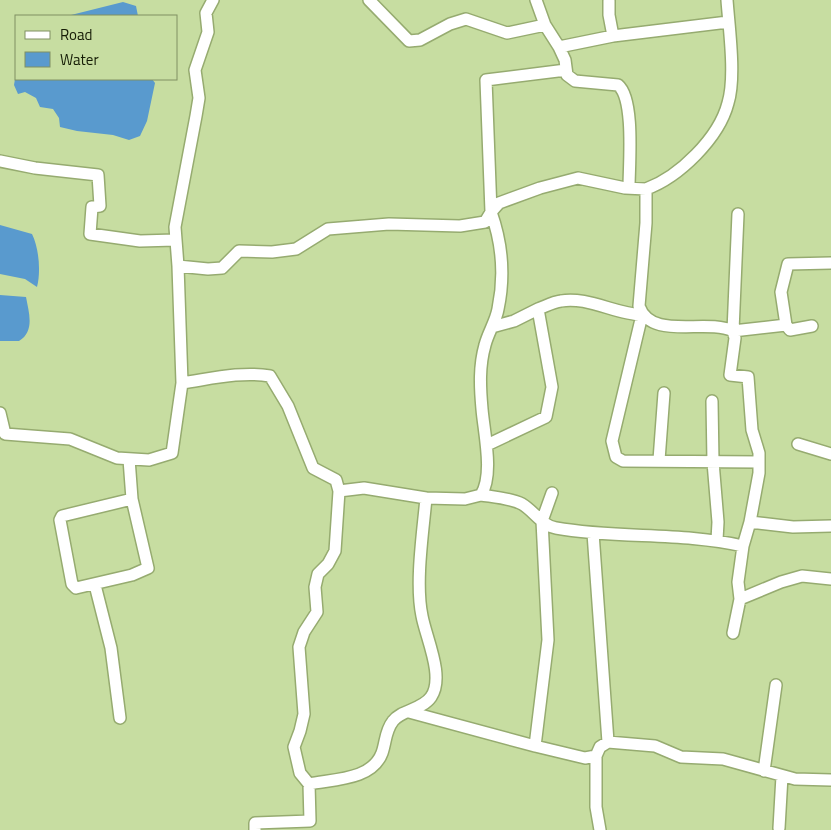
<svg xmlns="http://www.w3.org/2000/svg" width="831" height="830" viewBox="0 0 831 830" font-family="'Titillium Web',sans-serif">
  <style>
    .water { fill: #599ace }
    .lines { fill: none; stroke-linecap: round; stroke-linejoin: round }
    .minor-casing { stroke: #96ab70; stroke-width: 14 }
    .minor { stroke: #fff; stroke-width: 11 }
  </style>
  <rect width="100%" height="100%" fill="#c7dda1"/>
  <path class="water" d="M123 2 136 6 138 16H67Z
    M16 73V79H152L155 83 147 121 140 136 129 140 113 135 77 131 60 127 59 118 53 109 40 107 36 98 25 92 18 94 14 85Z
    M0 225 32 234C39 248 41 272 37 287L25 279 0 274Z
    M0 295 26 297C29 313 35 331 19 341H0Z"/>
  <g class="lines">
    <g class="minor-casing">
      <path id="minor" d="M213 0 206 13 208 32 195 70 199 98 196 116 175 227 178 266 208 269 222 268 239 251 272 252 296 249 328 229 389 224 460 226 485 222 491 212 486 80 566 70
        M369 0 409 41 420 40 450 24 466 19 507 33 545 25 559 47 565 60 567 75 575 81 618 85C635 99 629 165 629 188
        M536 0 545 25
        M727 0C729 28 736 77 728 103 719 138 679 177 646 189V223L639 306C651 341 705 318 733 331L735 338 730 375 748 377 752 430 759 453V473L750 522 793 527 831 526
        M609 1V15L613 36
        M559 47 613 36 728 22
        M0 161 35 168 98 175 100 206 92 207 90 234 140 241 175 240
        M738 214 733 331 786 325 781 292 788 264 831 263
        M178 266 182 383
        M538 309C546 306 553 302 561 301 586 296 616 314 642 315L612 441 616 457 623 461 759 462
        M786 325 790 330 812 326
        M712 401 713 462 718 522 717 540
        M0 413 5 434 70 439 117 458 149 460 172 453 182 383C210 379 241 371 270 376L288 406 313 468 336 480 339 491 335 551 328 564 318 574 315 587 317 612 304 632 299 647 304 714 300 731 294 747 300 773 309 784C334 779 372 780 382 753 386 742 385 731 393 721 401 710 422 710 431 697 445 677 426 638 422 616 415 583 423 532 426 498L364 488 339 491
        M798 444 831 454
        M487 445 546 417 552 387 538 309 514 321 492 327
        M129 459 132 499 148 568 132 575 76 588 72 584 60 520 62 516 132 499
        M659 460 664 393
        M481 495C494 497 510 498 522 504 534 511 542 526 556 528 618 539 682 532 743 546
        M426 498 465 499 481 495C494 475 484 433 482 409 480 387 479 366 485 345 488 333 496 321 498 309 505 276 502 243 491 212L499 203 540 188 578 178 625 188 646 189
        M593 533 608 742
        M95 585 111 648 120 718
        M740 599 781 582 802 576 831 579
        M733 633 740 599 738 582 743 546 750 522
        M409 712 535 746 585 758 596 756
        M535 746 548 640 542 521 552 493
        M764 771 776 685
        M779 828 782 776
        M255 830V823L310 821 309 784
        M600 830 596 807V756L600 747 608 742 655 746 681 757 723 759 795 779 831 780"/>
    </g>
    <use href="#minor" class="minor"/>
  </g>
  <rect x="15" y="15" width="162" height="65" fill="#c7dda1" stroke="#809063"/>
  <rect x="25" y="31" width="25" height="8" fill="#ffffff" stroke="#809063"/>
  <text x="60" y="40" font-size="15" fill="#161d06">Road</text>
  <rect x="25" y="52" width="25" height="15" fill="#599ace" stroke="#809063"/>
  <text x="60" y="65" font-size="15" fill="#161d06">Water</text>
</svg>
